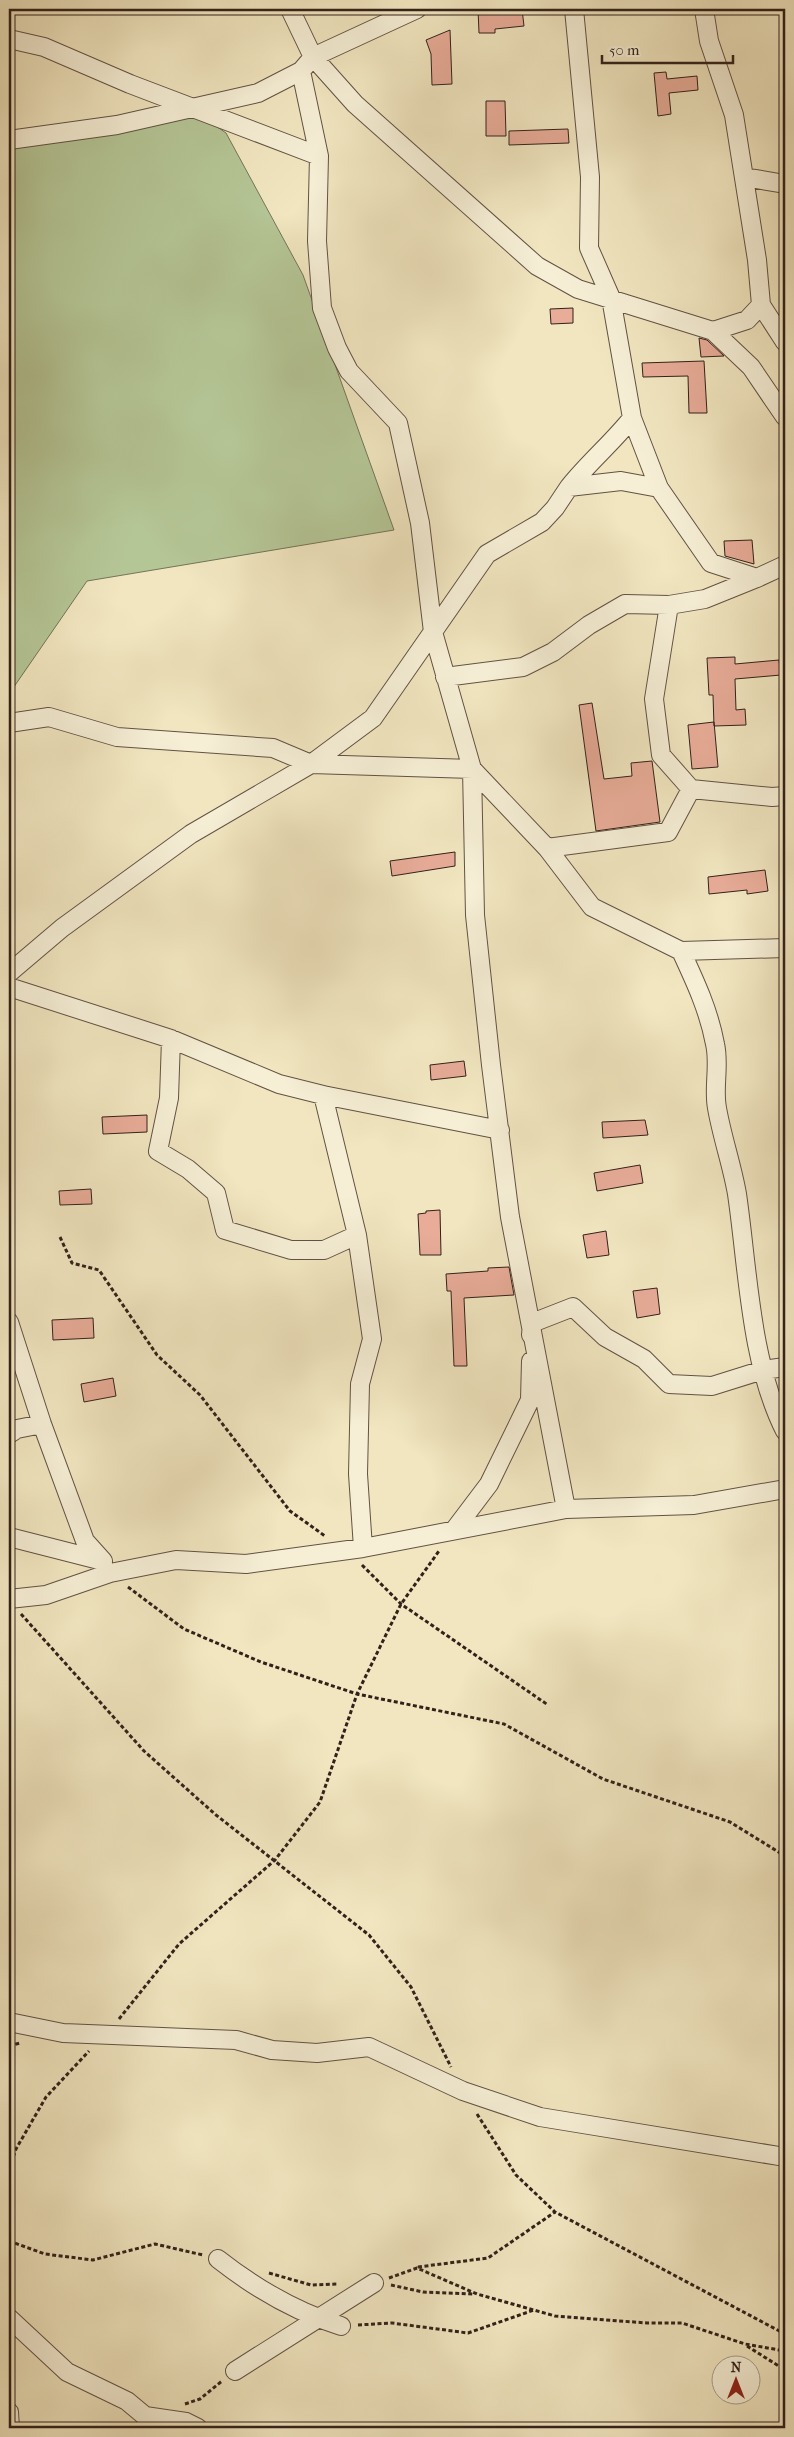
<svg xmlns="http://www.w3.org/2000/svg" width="794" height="2437" viewBox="0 0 794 2437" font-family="'IM FELL French Canon',serif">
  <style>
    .green { fill: #b5c696; stroke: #747458 }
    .building { fill: #e8ac98; stroke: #32211a }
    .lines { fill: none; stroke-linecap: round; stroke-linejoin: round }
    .minor-casing { stroke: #625244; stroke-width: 20 }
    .path { stroke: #32211a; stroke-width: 3; stroke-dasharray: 4 2.5; stroke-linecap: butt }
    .minor { stroke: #f6efd6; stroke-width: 18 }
  </style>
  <rect width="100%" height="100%" fill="#f1e6c0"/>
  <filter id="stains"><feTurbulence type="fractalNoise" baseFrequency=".004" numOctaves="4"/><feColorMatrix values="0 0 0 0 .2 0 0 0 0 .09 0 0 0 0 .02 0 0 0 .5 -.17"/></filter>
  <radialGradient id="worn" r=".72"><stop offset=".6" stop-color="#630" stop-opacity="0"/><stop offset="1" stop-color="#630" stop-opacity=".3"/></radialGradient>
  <path class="green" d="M200 115 226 133 303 275 394 530 87 581 9 694V142Z"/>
  <path class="building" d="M478 9H522L524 26 495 29V33H479Z
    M450 30 452 84 432 85 431 54 426 40Z
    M666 72 667 79 697 76 698 90 669 93 671 114 658 116 654 73Z
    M486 101H505L506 136H486Z
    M568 129 569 143 509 145V131Z
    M573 308V323L551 324 550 309Z
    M699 338 707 340 724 356 701 357Z
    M704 361 707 413H689L688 376 643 377 642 363Z
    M752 540 754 564 725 556 724 541Z
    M735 657V664L779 660 781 675 735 679 736 710 745 709 746 725 714 726 713 695H709L707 658Z
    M592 703 604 779 632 776 631 763 652 761 660 822 596 831 579 705Z
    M714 722 718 767 692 769 688 725Z
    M455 852V866L392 876 390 861Z
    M765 870 768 891 747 894V890L709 894 708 877Z
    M464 1061 466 1076 431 1080 430 1065Z
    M147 1115V1132L103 1134 102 1117Z
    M645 1120 648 1135 603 1138 602 1122Z
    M640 1165 643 1183 597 1191 594 1173Z
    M91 1189 92 1204 60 1205 59 1191Z
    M440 1210 441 1255H420L418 1214 426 1213V1211Z
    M606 1231 609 1255 587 1258 583 1235Z
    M509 1267 514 1295 464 1298 467 1366H454L451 1291H447L446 1274 488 1271V1268Z
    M657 1288 660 1314 637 1318 633 1291Z
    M93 1318 94 1338 53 1340 52 1320Z
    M113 1378 116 1396 84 1402 81 1384Z"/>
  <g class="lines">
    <g class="minor-casing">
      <path id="minor" d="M290 9 313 57 355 104 537 266 578 289 713 331 751 367 785 417
        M574 9 590 177 589 248 611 298 632 418 659 488 711 563 757 578 785 565
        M704 9 709 41 734 115 757 260 761 305 747 320 713 331
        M9 39 44 47 130 84 319 156
        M301 71 319 156 317 241 322 308 337 348 349 371 398 423 420 523 433 632 472 769 547 848 592 907 681 951 785 948
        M9 140 117 125 258 93 301 71 313 57 417 9
        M744 177 785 184
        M761 305 785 342
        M569 487C589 462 612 443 632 418
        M669 605 654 699 661 755 691 789 772 797 785 796
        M445 677 523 667 553 652 589 625 625 604 669 605 705 599 757 578
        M9 723 49 717 117 737 273 748 311 764 472 769 475 915 491 1065 510 1217 566 1509
        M547 848 668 832 691 789
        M681 951C695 981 709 1011 715 1044 720 1065 713 1087 717 1108 722 1137 732 1165 737 1194 748 1269 750 1362 785 1431
        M9 973 62 928 191 834 311 764 373 718 487 554 542 522 555 508 569 487 621 481 659 488
        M9 987 171 1039 279 1084 323 1095 500 1130
        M171 1039 169 1098 158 1151 188 1169 216 1193 225 1230 291 1250H324L357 1235
        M323 1095 357 1235 372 1339 360 1384 358 1474 363 1548
        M9 1322 42 1424 85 1541 103 1561
        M531 1335 532 1323 573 1307 605 1337 644 1359 669 1384 712 1386 763 1370 785 1367
        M9 1434 17 1429 42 1424
        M455 1529 489 1484 530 1400 531 1361
        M9 1537 103 1561
        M9 1599 46 1595 110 1573 176 1560 246 1564 363 1548 566 1509 694 1505 785 1489
        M9 2022 63 2033 236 2040 272 2050 317 2053 369 2047 463 2091 540 2117 785 2157
        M218 2259C255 2288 296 2312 341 2326
        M9 2318 67 2372 127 2401 145 2416 186 2422 198 2428
        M235 2371 374 2283
        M9 2412 10 2428"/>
    </g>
    <path class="path" d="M60 1237 72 1263 99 1270 157 1355 200 1395 290 1511 325 1536
      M362 1565 401 1604 548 1705
      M128 1587 184 1629 261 1662 357 1694 504 1724 603 1779 730 1822 785 1856
      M21 1614 144 1751 216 1815 369 1935 411 1987 451 2067
      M119 2019 179 1944 275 1860 320 1802 357 1694 401 1604 439 1551
      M9 2046 20 2043
      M477 2114 516 2175 555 2212 785 2334
      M9 2169 16 2149 46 2097 89 2051
      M9 2241 45 2254 93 2260 155 2244 203 2255
      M418 2267 488 2258 555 2212
      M269 2273 311 2285 338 2284
      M389 2278 417 2268 477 2294 555 2316 647 2323H682L745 2344 785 2351
      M391 2285 423 2292 474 2294
      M358 2325 392 2323 468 2333 534 2310
      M747 2346 785 2370
      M185 2404 200 2399 222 2381
      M122 2428 130 2424"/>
    <use href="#minor" class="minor"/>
  </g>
  <rect width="794" height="2437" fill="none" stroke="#f1e6c0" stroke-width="30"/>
  <rect x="10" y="10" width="774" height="2417" fill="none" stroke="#32211a" stroke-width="2.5"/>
  <rect x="15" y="15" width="764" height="2407" fill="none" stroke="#32211a"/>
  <g transform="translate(736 2380)"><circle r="24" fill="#f6efd6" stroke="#a89d8b"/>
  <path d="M0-4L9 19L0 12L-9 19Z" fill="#8f2418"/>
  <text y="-8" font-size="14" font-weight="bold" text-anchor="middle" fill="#32211a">N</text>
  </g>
  <path d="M602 55v8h131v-8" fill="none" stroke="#32211a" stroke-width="2.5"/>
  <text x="609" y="55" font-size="15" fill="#32211a" stroke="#f6efd6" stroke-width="4" paint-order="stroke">50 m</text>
  <rect width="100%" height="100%" filter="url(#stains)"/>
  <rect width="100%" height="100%" fill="url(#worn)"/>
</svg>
